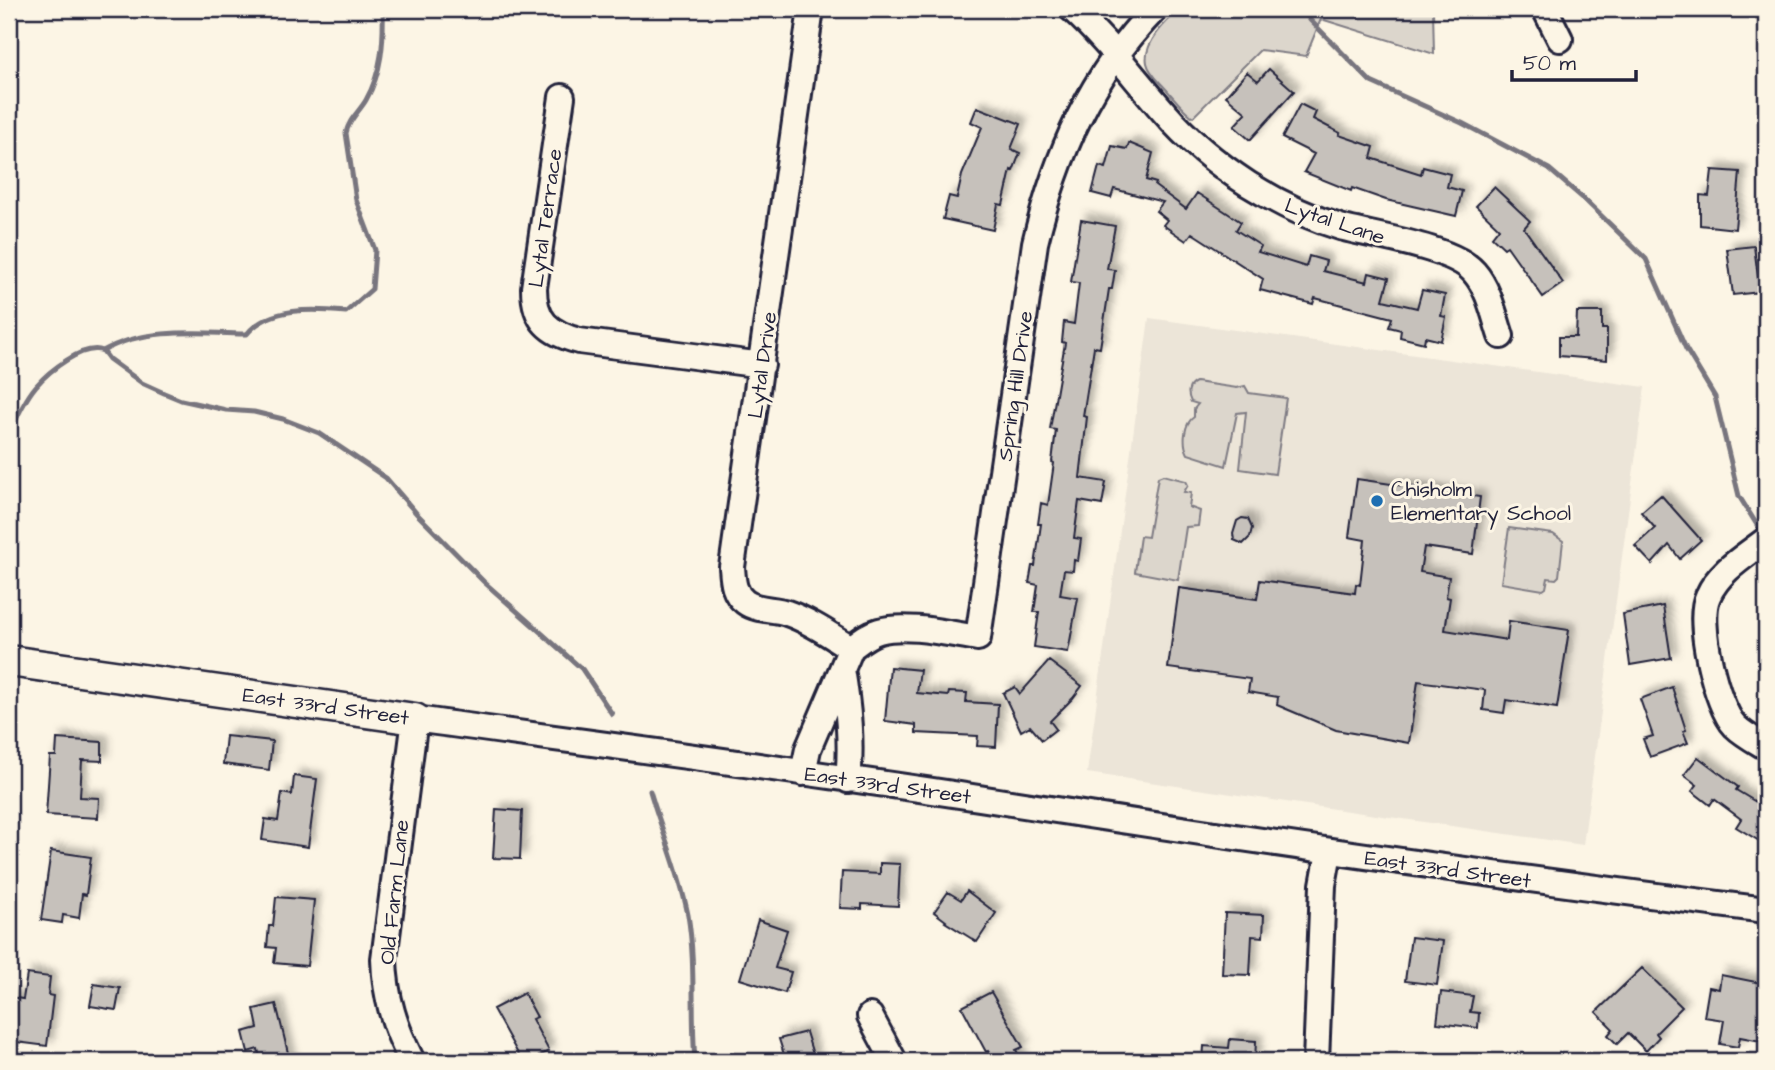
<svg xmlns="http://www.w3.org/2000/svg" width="1775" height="1070" viewBox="0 0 1775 1070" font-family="'Architects Daughter',sans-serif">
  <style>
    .built { fill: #ece5d8 }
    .green { fill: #dcd6cc; stroke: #7f7c84; stroke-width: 2 }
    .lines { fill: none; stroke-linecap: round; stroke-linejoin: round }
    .stream { stroke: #78757e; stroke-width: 5 }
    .building { fill: #c6c1bb; stroke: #22223b; stroke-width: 2; filter: url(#shadow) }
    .minor-casing { stroke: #22223b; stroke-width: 30 }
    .major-casing { stroke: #22223b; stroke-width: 35 }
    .minor { stroke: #fcf5e5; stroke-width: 24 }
    .major { stroke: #fcf5e5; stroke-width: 30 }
    .poi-dot { fill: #1f6fb2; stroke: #fcf5e5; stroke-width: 2.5 }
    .labels { text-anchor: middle; stroke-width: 6; stroke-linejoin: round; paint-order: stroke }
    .street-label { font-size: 21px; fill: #22223b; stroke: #fcf5e5 }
    .poi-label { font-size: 21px; fill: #22223b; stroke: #fcf5e5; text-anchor: start }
  </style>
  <defs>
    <filter id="shadow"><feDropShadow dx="6" dy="-6" stdDeviation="3.5" flood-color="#0004"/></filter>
  </defs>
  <rect width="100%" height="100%" fill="#fcf5e5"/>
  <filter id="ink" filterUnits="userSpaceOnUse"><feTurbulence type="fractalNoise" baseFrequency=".0143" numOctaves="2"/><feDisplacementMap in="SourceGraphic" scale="14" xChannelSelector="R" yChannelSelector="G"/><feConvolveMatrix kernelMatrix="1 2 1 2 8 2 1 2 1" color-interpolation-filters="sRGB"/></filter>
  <g filter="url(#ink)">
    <path class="built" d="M1149 318 1645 387 1583 845 1087 773Z"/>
    <path class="green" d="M1181 9H1433L1434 54 1321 19 1306 56 1260 50 1193 117C1182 109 1175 99 1166 89 1160 82 1149 73 1147 63 1143 43 1167 20 1181 9Z
      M1196 382 1237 388 1245 386 1249 393 1286 398 1275 474 1240 469 1246 412 1237 413 1226 466 1188 454C1182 443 1184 423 1194 417V409L1198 404 1191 402C1187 394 1187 386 1196 382Z
      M1163 475 1186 481 1188 485 1184 492 1191 493 1189 507 1200 511 1198 526 1186 527 1178 580 1135 572 1140 536 1148 537 1158 477Z
      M1509 528 1553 534 1563 541 1559 576 1556 579 1548 578 1546 588 1543 590 1501 583Z"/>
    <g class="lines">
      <path class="stream" d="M1303 9 1310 20 1371 82 1462 123 1549 169 1584 199 1646 259 1686 349 1715 397 1739 496 1762 533
        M103 351 109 359 142 383 164 393 181 400 226 410 254 412 283 419 319 433 386 478 417 514 484 582 582 669 612 714
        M9 436C15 421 25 399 36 386 48 372 83 343 103 351 144 327 201 333 247 334 270 306 314 309 346 312L372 289 375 250 356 200 346 133C349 119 359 112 366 100 382 72 384 41 383 9
        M650 791C662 832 680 873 688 915 696 963 691 1013 695 1061"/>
    </g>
    <path class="building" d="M1269 69 1294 91 1250 140 1234 126 1246 113 1226 96 1247 72 1258 81Z
      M1300 104 1316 112 1313 119 1340 133 1339 135 1374 147 1371 158 1421 174 1423 167 1450 174 1447 187 1462 191 1456 216 1386 200 1352 188 1351 191 1304 172 1314 154 1282 138Z
      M977 107 1021 124 1011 149 1020 153 1013 171 1011 170 1003 205 998 204 993 230 943 219 949 196 957 198 962 175 982 127 971 122Z
      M1129 143 1153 153 1146 180 1156 183 1155 186 1186 209 1197 193 1241 222 1236 230 1261 246 1258 252 1306 267 1309 256 1326 261 1323 271 1367 282 1369 273 1389 278 1383 300 1417 308 1422 290 1445 295 1441 316 1446 317 1441 341 1425 337 1424 343 1400 337 1401 330 1389 327 1392 318 1315 298 1313 304 1260 290 1263 279 1192 233 1186 241 1163 225 1167 220 1156 211 1163 202 1114 189 1111 198 1092 193 1099 166 1106 168 1112 146 1127 149Z
      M1712 170 1740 172 1735 229 1700 225V195L1709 196Z
      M1494 187 1530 221 1524 228 1563 283 1543 297 1507 246 1504 248 1492 237 1499 228 1476 206Z
      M1081 220 1115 226 1107 269 1115 270 1112 289H1109L1100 348 1094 347 1083 416 1087 417 1080 478 1106 482 1102 505 1079 501 1074 538 1081 539 1078 561 1074 560 1073 571 1064 570 1060 595 1078 598 1068 652 1034 647 1039 612H1034L1038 585 1029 583 1032 566H1035L1041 524H1038L1041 503 1048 505 1054 463 1052 462 1056 430 1050 429 1065 343 1062 342 1064 322 1074 324 1079 283 1071 282Z
      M1754 246 1760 292 1733 295 1727 249Z
      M1577 312H1602V329H1607V360L1559 356V337H1576Z
      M1357 479 1480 497 1473 554 1424 547 1420 572 1449 577 1446 597 1450 598 1445 630 1507 640 1509 621 1569 630 1557 708 1506 700 1504 713 1483 710 1485 690 1418 681 1409 743 1336 730 1277 705 1278 697 1248 692 1250 679 1168 668 1179 588 1257 599 1260 580 1355 593 1356 584 1360 585 1365 540 1349 537Z
      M1661 495 1701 540 1680 559 1669 545 1652 564 1635 546 1655 528 1641 512Z
      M1242 518 1248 519 1252 528 1250 537 1243 544 1234 540 1233 534 1237 521Z
      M1663 606 1671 658 1630 665 1623 614Z
      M1049 661 1082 686 1073 698 1050 721 1056 729 1042 740 1030 726 1021 731 1003 693 1015 687 1020 694Z
      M890 667 920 670 917 693 948 696 949 692 967 693 966 702 998 704 996 747 977 746 978 736 916 733V725L885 721Z
      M1672 687 1686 730 1683 731 1688 743 1650 757 1643 739 1653 736 1640 699Z
      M226 736 272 741 269 770 223 764Z
      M57 739 102 742V761L82 760 80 797 99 798 98 818 46 815 50 756H56Z
      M1698 757 1738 787 1736 790 1766 808V845L1736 827 1741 819 1714 799 1710 805 1692 791 1697 785 1684 775Z
      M294 776 317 779 308 847 262 840 265 819 278 821 282 793 292 795Z
      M496 809 522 811 520 859 493 858Z
      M51 851 91 857 86 895 82 894 79 918 63 915 62 923 41 920Z
      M880 863 900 864 898 906 862 904V909L840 908 842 872 880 874Z
      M967 891 996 913 977 942 945 922 946 921 934 912 948 892 961 900Z
      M276 897 314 900 307 966 274 963 276 948 267 947 269 926H273Z
      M1225 913 1264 915 1263 937 1252 936 1250 975 1222 974Z
      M758 920 787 930 775 968 791 972 785 993 740 979Z
      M1411 937 1443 941 1437 985 1405 981Z
      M1642 968 1682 1007 1656 1033 1659 1037 1646 1051 1628 1033 1617 1044 1608 1035 1613 1029 1596 1012Z
      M27 974 50 977 48 995 53 996 47 1046 9 1041V997L23 999Z
      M1721 975 1766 984V1042L1740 1037 1738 1047 1720 1044 1724 1020 1704 1017 1709 987 1719 989Z
      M94 984 120 988 116 1010 90 1006Z
      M991 992 1023 1047 1016 1050 1022 1061H993L988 1051 986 1052 962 1007Z
      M1441 992 1473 996 1470 1012 1479 1013 1478 1028 1437 1023Z
      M524 993 537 1017 532 1019 549 1051 530 1061H522L493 1009Z
      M276 1004 290 1061H261L258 1049 248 1052 243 1032 258 1028 254 1009Z
      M806 1032 815 1061H786L779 1039Z
      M1230 1039 1256 1041 1255 1061H1203L1204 1046 1229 1048Z"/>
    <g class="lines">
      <g class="minor-casing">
        <path id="minor" d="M811 9 732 567C733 580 733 593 745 602 757 611 774 608 787 613 810 621 830 635 851 648
          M1072 9C1106 40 1133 77 1164 112 1188 140 1217 164 1248 184 1277 202 1307 217 1340 227 1372 236 1453 247 1474 272 1489 289 1494 315 1501 336
          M1545 9 1560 39
          M562 97 534 288C534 321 549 333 579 341L762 365
          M1766 540C1745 556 1719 571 1708 596 1696 621 1716 706 1735 726 1743 734 1756 741 1766 747
          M842 669C848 706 852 742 848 780
          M803 773 808 749 851 648C860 641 868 634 879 631 907 623 950 634 978 638L1035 243C1056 155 1091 75 1155 9
          M870 1016 894 1061
          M412 1061C395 1028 385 997 384 959L415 719C603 745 791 769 979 798 1241 839 1503 877 1766 910
          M1316 1061 1323 885 1329 852"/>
      </g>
      <g class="major-casing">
        <path id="major" d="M9 661 415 719"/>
      </g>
      <use href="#minor" class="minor"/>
      <use href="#major" class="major"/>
    </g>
  </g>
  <circle class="poi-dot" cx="1377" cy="501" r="7"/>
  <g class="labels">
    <g class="street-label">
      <text transform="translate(545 218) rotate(-82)" y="7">Lytal Terrace</text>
      <text transform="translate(1335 221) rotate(19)" y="7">Lytal Lane</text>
      <text transform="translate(762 365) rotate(-82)" y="7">Lytal Drive</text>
      <text transform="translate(1015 386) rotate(-82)" y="7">Spring Hill Drive</text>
      <text transform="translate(326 706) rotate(8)" y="7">East 33rd Street</text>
      <text transform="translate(888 785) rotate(8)" y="7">East 33rd Street</text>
      <text transform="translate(1448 869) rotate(8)" y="7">East 33rd Street</text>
      <text transform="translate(394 892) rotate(-84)" y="7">Old Farm Lane</text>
    </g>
    <g class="poi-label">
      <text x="1391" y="496">Chisholm<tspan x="1391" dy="24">Elementary School</tspan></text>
    </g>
  </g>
  <rect width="1775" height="1070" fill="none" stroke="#fcf5e5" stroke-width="35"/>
  <rect x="18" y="18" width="1740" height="1035" fill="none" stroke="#22223b" stroke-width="2.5" filter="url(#ink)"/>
  <path d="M1512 70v10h124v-10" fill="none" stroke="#22223b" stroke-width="3.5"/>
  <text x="1523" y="70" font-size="21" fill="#22223b" stroke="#fcf5e5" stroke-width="5" paint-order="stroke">50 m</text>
</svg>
